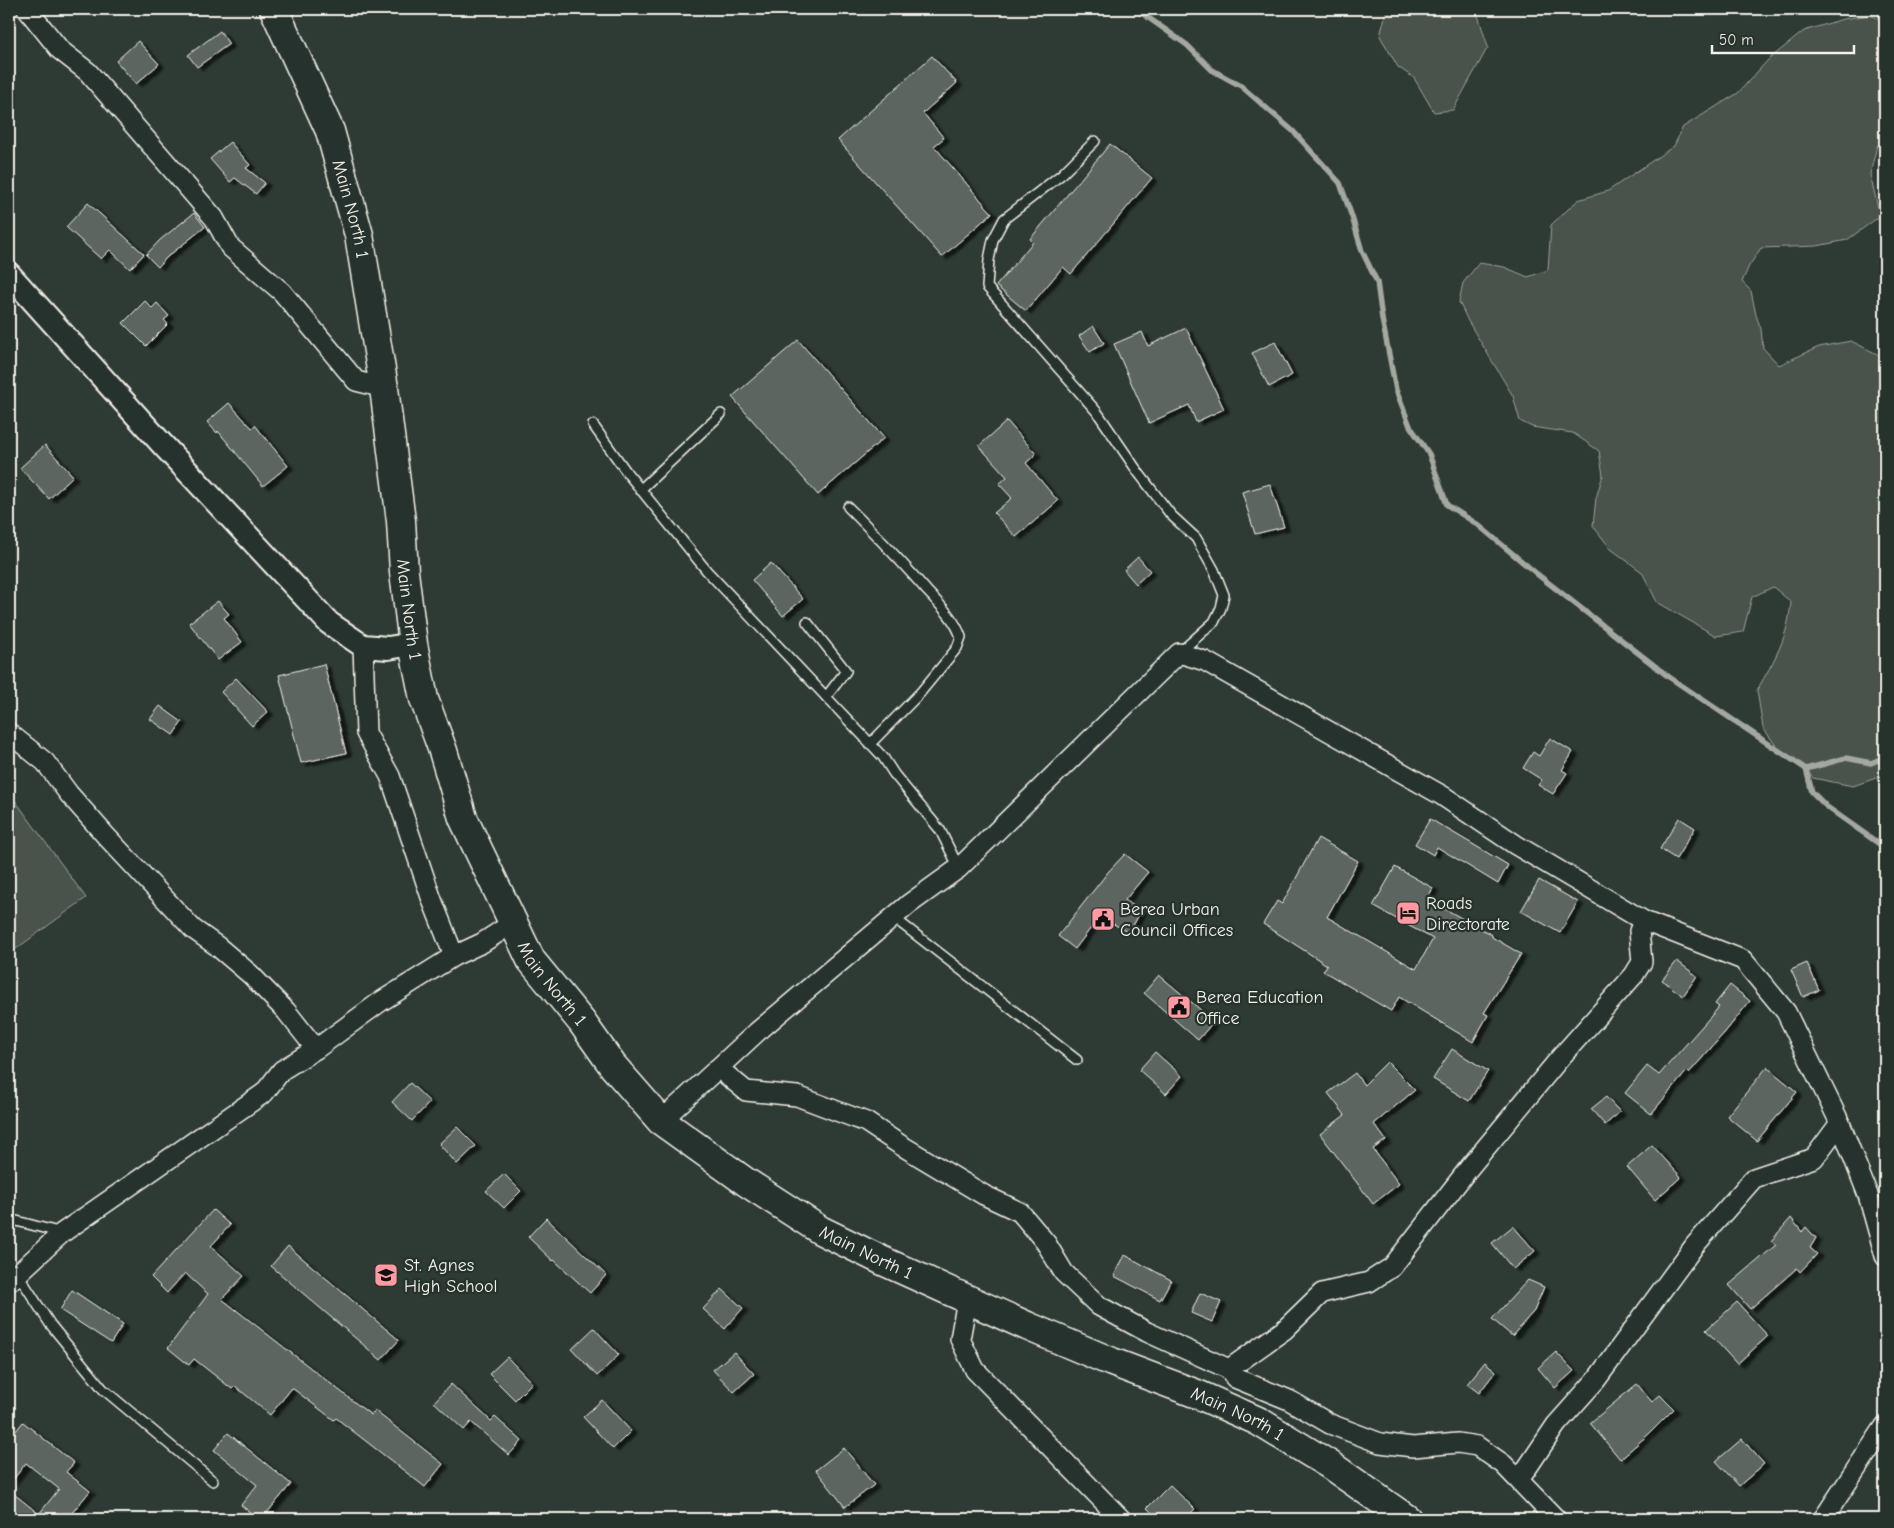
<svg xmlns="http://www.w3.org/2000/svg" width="1894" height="1528" viewBox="0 0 1894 1528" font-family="'Comic Neue',sans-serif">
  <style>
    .green { fill: #48524c; stroke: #9ea29a }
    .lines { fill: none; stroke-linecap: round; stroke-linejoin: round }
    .stream { stroke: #a4a8a0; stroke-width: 5.5 }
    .building { fill: #5c655e; stroke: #f4f1e8; filter: url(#shadow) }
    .service-casing { stroke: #f4f1e8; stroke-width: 12 }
    .minor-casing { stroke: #f4f1e8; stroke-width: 22 }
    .tertiary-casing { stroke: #f4f1e8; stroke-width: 26 }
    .primary-casing { stroke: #f4f1e8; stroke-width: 31 }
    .service { stroke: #26332d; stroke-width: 9 }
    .minor { stroke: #26332d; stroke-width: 19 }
    .tertiary { stroke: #26332d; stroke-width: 22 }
    .primary { stroke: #26332d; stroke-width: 28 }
    .labels { text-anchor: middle; stroke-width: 4.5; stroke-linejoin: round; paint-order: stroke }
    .street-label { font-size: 18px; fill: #f4f1e8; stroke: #26332d }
    .poi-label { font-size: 18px; fill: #f4f1e8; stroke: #26332d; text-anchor: start }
  </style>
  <defs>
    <filter id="shadow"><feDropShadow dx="5.5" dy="3" stdDeviation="1" flood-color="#0009"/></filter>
  </defs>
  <rect width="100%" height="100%" fill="#2e3b34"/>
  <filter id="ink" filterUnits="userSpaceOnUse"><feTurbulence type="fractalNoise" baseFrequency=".02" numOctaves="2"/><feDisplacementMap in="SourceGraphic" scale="10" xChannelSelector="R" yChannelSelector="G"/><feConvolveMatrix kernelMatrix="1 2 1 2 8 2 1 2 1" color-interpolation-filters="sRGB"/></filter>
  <g filter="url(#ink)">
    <path class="green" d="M1387 9H1476L1488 47 1453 110 1434 112 1414 78 1398 67 1380 36Z
      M1871 15 1885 22V141L1877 146 1870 174 1880 216 1847 240 1817 246 1761 248 1749 266 1742 282 1751 291 1756 315 1761 329 1763 348 1779 365 1819 347 1851 341 1885 358V775L1853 786 1813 778 1796 759 1777 747 1763 728 1757 690C1775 659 1788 638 1791 602L1773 587 1752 597 1743 632 1716 636 1657 602 1642 572 1611 549 1593 526 1596 498 1603 475 1599 451 1573 433 1532 427 1520 421 1513 396 1468 321 1459 302 1463 283 1479 263 1504 267 1528 277 1548 270 1551 225 1578 200 1608 191 1674 146 1683 127 1738 93 1768 60 1804 31 1843 19Z
      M9 792 86 898 9 954Z"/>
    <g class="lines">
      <path class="stream" d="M1136 9 1187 45 1212 70 1241 86 1293 131 1340 183 1352 217 1362 251 1377 282 1382 319 1396 390 1410 426 1429 454 1447 505 1477 524 1537 574 1669 677 1806 769 1846 758 1871 763 1885 757
        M1806 769 1812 792 1827 807 1885 848"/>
    </g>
    <path class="building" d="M220 31 229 44 197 67 188 55Z
      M138 41 159 64 136 84 116 61Z
      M932 56 957 83 923 113 944 138 934 146 992 213 942 257 838 140Z
      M230 142 250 165 246 168 265 183 256 194 235 178 230 182 210 159Z
      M1110 144 1152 178 1071 274 1063 267 1026 311 996 286 1033 242 1030 239Z
      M88 203 144 254 130 269 110 250 101 259 66 227Z
      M194 213 205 227 167 257 158 267 146 255 160 240Z
      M145 301 152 308 157 303 169 316 164 320 168 324 146 346 123 323Z
      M1093 326 1104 343 1090 352 1079 336Z
      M1186 328 1224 409 1196 422 1189 405 1149 423 1114 344 1142 332 1148 346Z
      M798 340 884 438 818 495 732 397Z
      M1275 342 1292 375 1269 387 1252 353Z
      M229 403 252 428 255 425 288 466 263 486 218 431 217 433 207 422Z
      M1007 421 1036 454 1026 463 1058 501 1016 537 994 513 1012 498 999 484 1007 477 979 446Z
      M45 445 73 476 49 499 20 468Z
      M1270 484 1284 527 1255 534 1242 492Z
      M1138 557 1150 571 1136 584 1124 570Z
      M771 563 803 599 783 616 752 580Z
      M218 601 229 614 224 618 242 642 218 660 189 623Z
      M324 664 346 753 301 763 279 675Z
      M236 678 268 712 252 726 221 692Z
      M160 706 182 722 173 735 150 719Z
      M1550 738 1573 752 1562 770 1567 773 1553 794 1538 785 1542 780 1523 768 1533 752 1539 756Z
      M1679 818 1695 828 1676 859 1660 849Z
      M1430 819 1508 865 1498 884 1437 847 1433 855 1415 844Z
      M1318 838 1358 861 1327 917 1416 969 1433 939 1373 906 1395 867 1433 888 1427 899 1492 935V937L1521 954 1484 1013 1488 1015 1473 1042 1399 997 1391 1011 1323 971 1327 965 1263 924 1277 901 1282 904Z
      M1125 854 1148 872 1125 900 1141 911 1129 933 1100 916 1075 949 1058 936 1108 872Z
      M1539 880 1578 902 1560 933 1521 911Z
      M1677 961 1697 976 1683 996 1662 980Z
      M1807 963 1819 990 1803 997 1791 970Z
      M1159 975 1214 1021 1198 1040 1144 993Z
      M1730 985 1750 1001 1726 1031 1689 1073 1687 1071 1651 1114 1625 1093 1647 1066 1659 1075 1719 1007 1715 1004Z
      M1452 1049 1488 1071 1469 1101 1433 1079Z
      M1155 1052 1182 1076 1166 1094 1139 1070Z
      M1387 1062 1415 1090 1374 1124 1386 1140 1373 1149 1399 1184 1373 1204 1320 1134 1345 1115 1328 1093 1355 1073 1364 1085Z
      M1767 1067 1797 1092 1757 1141 1727 1116Z
      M410 1083 430 1102 412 1121 392 1102Z
      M1606 1097 1620 1112 1605 1125 1591 1109Z
      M457 1127 476 1146 457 1164 439 1144Z
      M1652 1145 1681 1177 1655 1200 1627 1167Z
      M504 1174 521 1191 504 1208 486 1191Z
      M213 1210 230 1225 211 1246 244 1276 222 1299 371 1415 375 1411 443 1464 425 1487 336 1418 334 1420 292 1388 270 1415 235 1386 232 1389 194 1359 189 1365 168 1348 208 1294 185 1273 167 1293 151 1277Z
      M546 1218 606 1275 590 1293 554 1260 553 1261 528 1237Z
      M1791 1218 1802 1232 1806 1227 1816 1238 1810 1248 1817 1254 1800 1272 1797 1268 1750 1309 1729 1285 1776 1245 1771 1241Z
      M1513 1226 1535 1251 1513 1269 1492 1243Z
      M288 1246 399 1340 381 1360 271 1266Z
      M1125 1255 1171 1280 1160 1300 1114 1276Z
      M1528 1280 1544 1287 1534 1311 1512 1336 1492 1319Z
      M722 1289 743 1308 725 1329 703 1309Z
      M72 1290 123 1324 111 1343 60 1310Z
      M1200 1293 1221 1302 1212 1322 1191 1313Z
      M1737 1302 1768 1336 1737 1364 1706 1330Z
      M594 1328 619 1355 597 1376 572 1349Z
      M734 1352 754 1374 734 1392 713 1370Z
      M1556 1352 1574 1371 1555 1388 1538 1368Z
      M507 1357 532 1383 515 1400 489 1374Z
      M1485 1362 1496 1371 1479 1393 1467 1384Z
      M451 1384 491 1421 495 1417 522 1441 509 1455 471 1422 464 1430 434 1402Z
      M1637 1384 1652 1402 1660 1395 1674 1409 1650 1433 1620 1459 1590 1423Z
      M602 1400 631 1431 613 1449 583 1417Z
      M23 1422 74 1463 66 1472 90 1491 67 1519H9V1490L39 1514 59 1489 26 1463 9 1485V1440Z
      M228 1433 291 1484 262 1519H258L241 1505 257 1485 214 1450Z
      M1742 1439 1764 1464 1739 1486 1716 1461Z
      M844 1448 874 1485 845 1507 816 1470Z
      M1170 1485 1195 1509 1185 1519H1159L1147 1508Z"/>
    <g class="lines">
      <g class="service-casing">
        <path id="service" d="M1095 141 1062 174 1004 219 993 240 989 260 987 287 1097 412 1138 472 1171 515 1196 538 1214 570 1224 595 1221 608 1214 622 1179 653
          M593 425 628 474 707 571 883 757 894 774 940 830 959 868
          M640 490 721 414
          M848 507C875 534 902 562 927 591 940 605 955 619 961 637L957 648 920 693 870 744
          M807 622 846 671 826 697
          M893 917 1077 1060
          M9 1219 62 1233
          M18 1274 50 1324 103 1389 213 1481"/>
      </g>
      <g class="minor-casing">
        <path id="minor" d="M27 9 60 50 88 72 214 218 230 247 282 292 356 381 384 388
          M363 646 366 733 390 776 432 900 454 956
          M9 733 45 762 69 794 106 836 193 929 217 946 250 974 286 1011 316 1049
          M1644 921 1743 960 1786 1012 1840 1123
          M718 1068 746 1091 797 1096 866 1122 899 1144 984 1195 1020 1212 1046 1243 1064 1273 1099 1306 1147 1332 1229 1369 1235 1378 1289 1400 1330 1424 1380 1443 1413 1447 1458 1443 1477 1446 1503 1464 1556 1519
          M661 1121 757 1032 909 904 959 868 1179 653 1205 661 1443 796 1516 845 1644 921 1639 931 1642 962 1634 975 1560 1058 1469 1168 1392 1267 1369 1282 1322 1293 1284 1330 1229 1369
          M9 1282 62 1233 264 1093 282 1070 316 1049 380 1002 454 956 482 943 513 923
          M967 1300 960 1339 975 1370 1121 1519
          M1519 1480 1556 1425 1596 1380 1695 1245 1754 1178 1814 1158 1840 1123 1868 1195 1885 1256
          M1823 1519 1885 1426"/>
      </g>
      <g class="tertiary-casing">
        <path id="tertiary" d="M9 274 162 444 329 623 363 646 388 648 413 644"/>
      </g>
      <g class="primary-casing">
        <g id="primary">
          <path id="s1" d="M274 9 330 131 359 235 384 388 401 521 404 572 413 644 424 699 443 751 463 818 531 960 581 1021 613 1066 661 1121 746 1182 820 1230 883 1261 1027 1326 1112 1362 1197 1394 1258 1421 1330 1465 1407 1519"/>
        </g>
      </g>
      <use href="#service" class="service"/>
      <use href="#minor" class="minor"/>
      <use href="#tertiary" class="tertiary"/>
      <use href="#primary" class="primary"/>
    </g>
  </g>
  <defs>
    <g id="hotel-square" transform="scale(1.25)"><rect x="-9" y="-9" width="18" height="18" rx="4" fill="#ff9aa2" stroke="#26332d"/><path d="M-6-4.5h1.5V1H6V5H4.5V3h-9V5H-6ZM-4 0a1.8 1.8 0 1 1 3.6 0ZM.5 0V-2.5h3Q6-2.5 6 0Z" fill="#111"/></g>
    <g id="civic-square" transform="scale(1.25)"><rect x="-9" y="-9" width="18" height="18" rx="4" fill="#ff9aa2" stroke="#26332d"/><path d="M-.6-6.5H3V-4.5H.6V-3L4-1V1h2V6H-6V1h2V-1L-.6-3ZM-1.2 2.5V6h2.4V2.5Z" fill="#111"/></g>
    <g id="school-square" transform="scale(1.25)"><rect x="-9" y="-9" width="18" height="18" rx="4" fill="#ff9aa2" stroke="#26332d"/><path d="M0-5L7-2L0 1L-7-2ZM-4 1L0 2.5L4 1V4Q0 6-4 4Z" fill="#111"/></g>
  </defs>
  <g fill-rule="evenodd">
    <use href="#hotel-square" x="1408" y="913"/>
    <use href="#civic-square" x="1103" y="919"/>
    <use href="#civic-square" x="1179" y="1007"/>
    <use href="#school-square" x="386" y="1275"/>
  </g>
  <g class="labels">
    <g class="street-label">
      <text dy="6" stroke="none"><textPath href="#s1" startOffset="215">Main North 1</textPath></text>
      <text dy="6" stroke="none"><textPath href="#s1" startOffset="620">Main North 1</textPath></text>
      <text dy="6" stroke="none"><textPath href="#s1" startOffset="1025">Main North 1</textPath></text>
      <text dy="6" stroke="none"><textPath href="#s1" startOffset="1445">Main North 1</textPath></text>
      <text dy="6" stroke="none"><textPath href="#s1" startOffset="1850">Main North 1</textPath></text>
    </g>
    <g class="poi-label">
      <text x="1426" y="909">Roads<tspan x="1426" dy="21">Directorate</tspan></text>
      <text x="1120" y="915">Berea Urban<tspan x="1120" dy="21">Council Offices</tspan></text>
      <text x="1196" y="1003">Berea Education<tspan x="1196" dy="21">Office</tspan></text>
      <text x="404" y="1271">St. Agnes<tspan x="404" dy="21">High School</tspan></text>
    </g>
  </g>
  <rect width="1894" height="1528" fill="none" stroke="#26332d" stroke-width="30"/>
  <rect x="15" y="15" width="1864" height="1498" fill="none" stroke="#f4f1e8" stroke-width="2" filter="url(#ink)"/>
  <path d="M1712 45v8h142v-8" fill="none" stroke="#f4f1e8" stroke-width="2.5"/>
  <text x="1719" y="45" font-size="15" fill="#f4f1e8" stroke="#26332d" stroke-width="4" paint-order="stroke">50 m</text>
</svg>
